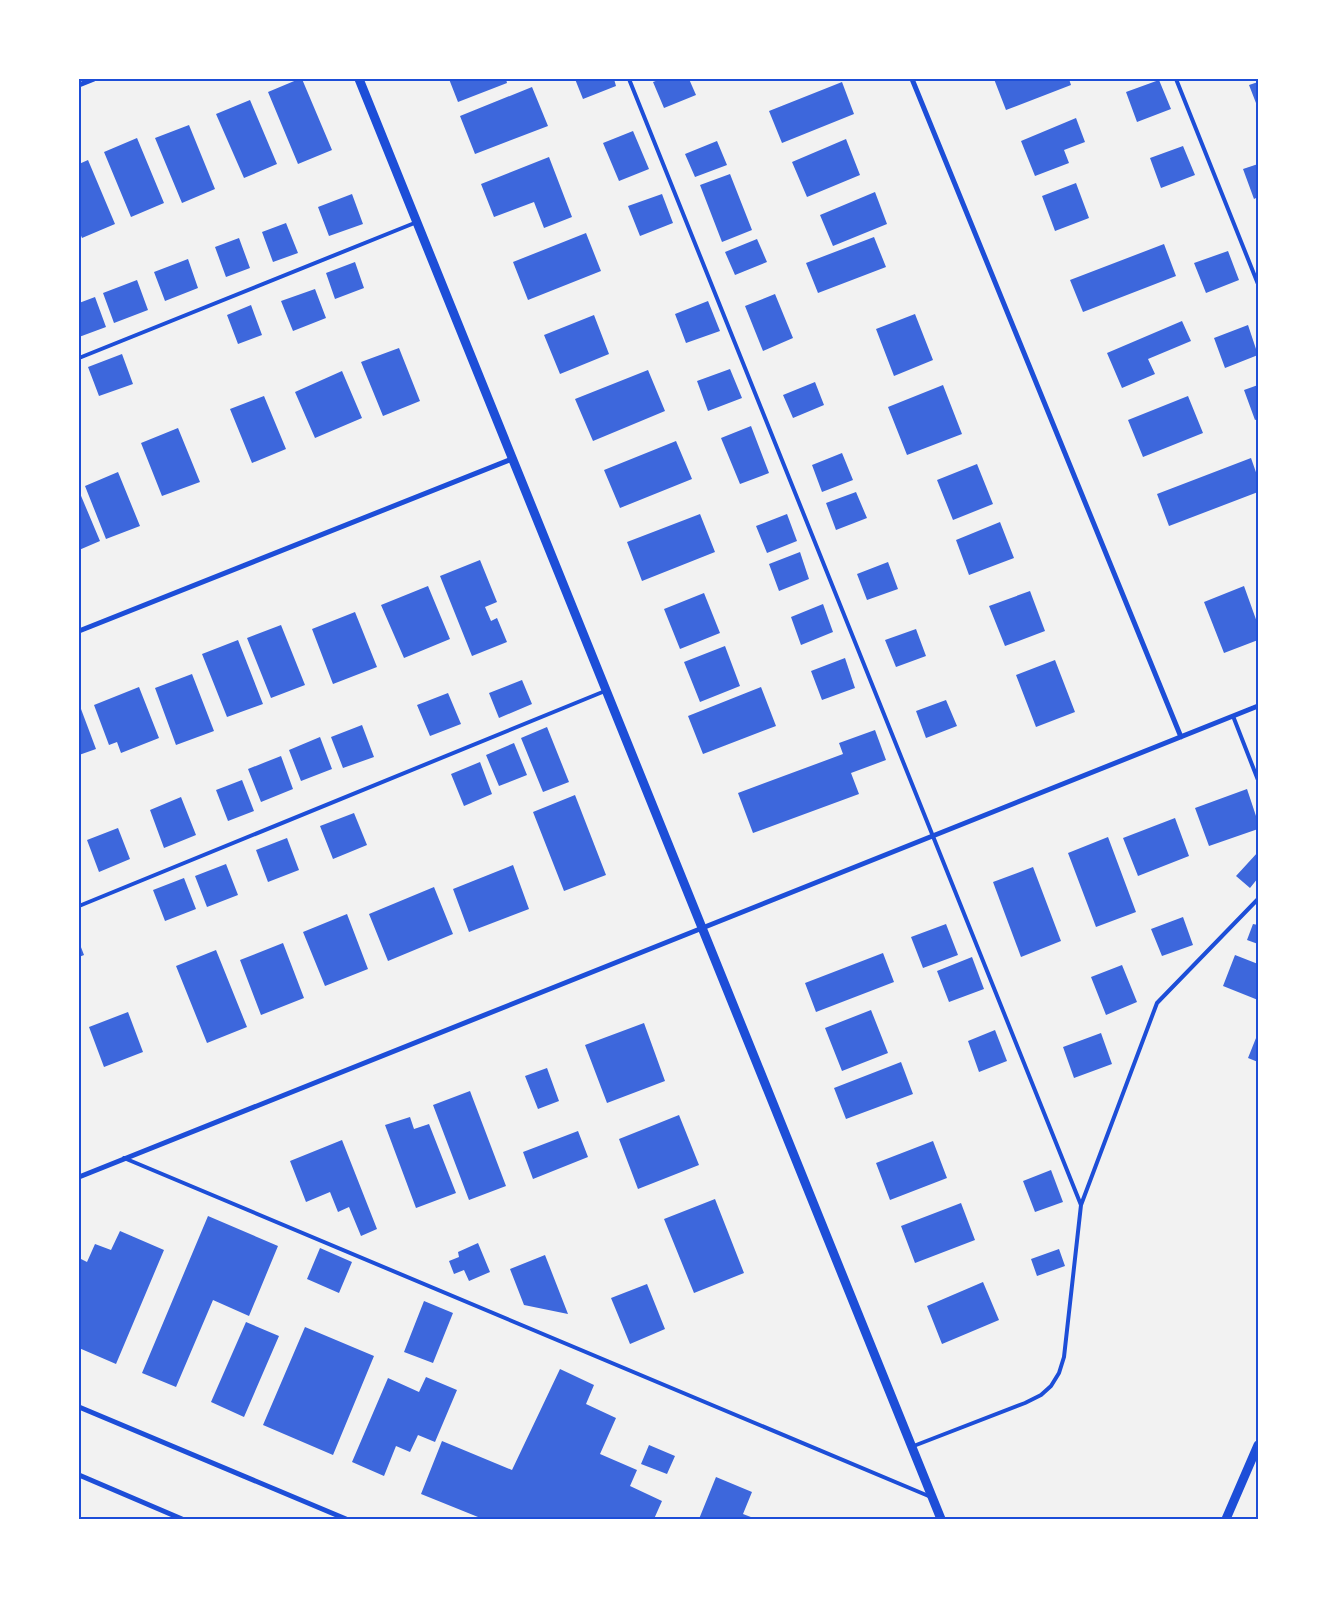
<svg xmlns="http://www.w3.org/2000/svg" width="1337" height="1598" viewBox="0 0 1337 1598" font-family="'DejaVu Sans',sans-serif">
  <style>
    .building { fill: #3d67dc }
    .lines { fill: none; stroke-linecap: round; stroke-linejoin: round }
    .service { stroke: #1d4ed8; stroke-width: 4 }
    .minor { stroke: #1d4ed8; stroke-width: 5 }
    .tertiary { stroke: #1d4ed8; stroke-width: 9 }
    .neatline { fill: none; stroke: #1d4ed8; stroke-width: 2 }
  </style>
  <rect width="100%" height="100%" fill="#f2f2f2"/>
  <path class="building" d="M299 79H302L332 150 298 164 268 92Z
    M449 79H506L507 83 458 102Z
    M575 79H614L616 86 583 99Z
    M661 79H689L696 95 664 108 653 82Z
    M994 79H1069L1071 85 1006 110Z
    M1159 80 1171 109 1137 122 1126 92Z
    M842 82 854 114 782 143 769 111Z
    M1258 82V103H1256L1249 85Z
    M532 87 548 126 475 154 460 116Z
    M250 100 277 164 244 178 216 114Z
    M1076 118 1085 142 1064 150 1069 163 1035 176 1021 141Z
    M189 125 215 189 182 203 155 138Z
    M633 131 649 169 619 181 603 143Z
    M137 138 164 203 131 217 104 152Z
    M846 139 860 175 807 197 792 162Z
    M717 141 727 165 695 177 685 154Z
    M1183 146 1195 175 1161 188 1150 158Z
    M549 157 572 217 544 228 534 202 494 217 481 184Z
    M88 160 115 224 82 238 79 231V164Z
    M1258 164V197L1254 199 1243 169Z
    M730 174 752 230 722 242 700 185Z
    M1076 183 1089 218 1055 231 1042 196Z
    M875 192 887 224 833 246 820 215Z
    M352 194 363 224 329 236 318 207Z
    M662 194 673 223 640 236 628 206Z
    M286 223 298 253 273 262 262 232Z
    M586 233 601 271 528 300 513 262Z
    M874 237 886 267 818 293 806 263Z
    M239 238 250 268 226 277 215 247Z
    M757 239 767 262 735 275 725 252Z
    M1164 244 1176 276 1083 312 1070 280Z
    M1228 251 1239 280 1206 293 1194 263Z
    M188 259 198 288 165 301 154 272Z
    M355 262 364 288 335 299 326 273Z
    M137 280 148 310 114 323 103 293Z
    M315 289 326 318 293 331 281 301Z
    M775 294 793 338 763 351 745 306Z
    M95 297 106 327 79 337V303Z
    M708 301 720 331 686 343 675 314Z
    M251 305 262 335 238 344 227 315Z
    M915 314 933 360 894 376 876 329Z
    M594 315 609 354 560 374 544 335Z
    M1182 321 1191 341 1148 359 1155 374 1122 388 1107 353Z
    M1248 325 1258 355 1225 368 1214 338Z
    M399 348 420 401 383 416 361 362Z
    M122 354 133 384 99 396 88 367Z
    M730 369 742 398 708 411 697 381Z
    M648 370 665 411 593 441 575 399Z
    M342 371 362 418 315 438 295 392Z
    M815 382 824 405 793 418 783 395Z
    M943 385 962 434 907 455 888 407Z
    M1258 385V419L1255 420 1244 390Z
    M264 396 286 449 252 463 230 409Z
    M1188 396 1203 433 1143 457 1128 420Z
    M751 426 769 473 740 484 721 438Z
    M178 428 200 482 162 496 141 443Z
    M676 441 692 479 620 508 604 470Z
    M842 453 853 480 822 492 812 465Z
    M1251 458 1258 478V492L1169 526 1157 494Z
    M977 464 993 504 953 520 937 480Z
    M118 472 140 526 106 539 85 486Z
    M79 491 100 541 79 550Z
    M856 492 867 518 836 530 826 503Z
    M700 514 715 552 642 581 627 542Z
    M787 514 797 541 767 553 756 526Z
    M1000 522 1014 558 969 575 956 540Z
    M800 552 809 579 779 591 769 564Z
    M480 560 497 602 485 607 491 621 497 618 507 642 472 656 440 576Z
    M888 562 898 589 867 600 857 574Z
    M428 586 450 639 404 658 381 605Z
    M1244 586 1258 625V640L1224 653 1204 602Z
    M1030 591 1045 631 1005 646 989 606Z
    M704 593 720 633 680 649 664 609Z
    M823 604 833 632 801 645 791 617Z
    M355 612 377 667 333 684 312 629Z
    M281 625 305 685 271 698 247 638Z
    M916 629 926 656 896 667 885 640Z
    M238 640 263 704 227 717 202 654Z
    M725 646 740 686 700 702 684 662Z
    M845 658 855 688 822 700 811 671Z
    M1055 660 1075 712 1036 727 1016 675Z
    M192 674 214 731 176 745 155 688Z
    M522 680 532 704 499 718 489 693Z
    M139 687 159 738 121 753 117 742 109 745 94 705Z
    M761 687 776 726 703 754 688 716Z
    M448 693 461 724 430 736 417 705Z
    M946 700 957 726 926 738 916 711Z
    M81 709 96 749 79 755V710Z
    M362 725 374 757 343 768 331 737Z
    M547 727 569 782 543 792 521 738Z
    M875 730 886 760 851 773 859 794 753 833 738 793 843 754 839 743Z
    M320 737 332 769 301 781 289 750Z
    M514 743 527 775 499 786 486 755Z
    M281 756 293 789 261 802 248 769Z
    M480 762 492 794 464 806 451 774Z
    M242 780 254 811 228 821 216 790Z
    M1247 789 1258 822V829L1209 846 1195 808Z
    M575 795 606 875 564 891 533 812Z
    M181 797 196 835 164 848 150 810Z
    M354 813 367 845 333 859 320 826Z
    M1175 818 1189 856 1138 876 1123 838Z
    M118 828 130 859 99 872 87 840Z
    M1108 837 1136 912 1096 927 1068 853Z
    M287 838 299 870 268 882 256 850Z
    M1258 852V878L1250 888 1236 876Z
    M226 864 238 895 207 907 195 876Z
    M513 865 529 909 469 932 453 889Z
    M1033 867 1061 941 1021 957 993 882Z
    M184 878 196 909 165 921 153 890Z
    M434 887 453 934 388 961 369 914Z
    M347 914 368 969 325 986 303 932Z
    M1183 917 1193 945 1162 956 1151 929Z
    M946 924 958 955 923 968 911 937Z
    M1253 924 1258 925V944L1247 940Z
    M79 942 84 955 79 957Z
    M283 943 304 998 261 1015 240 960Z
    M216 950 247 1027 207 1043 176 966Z
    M883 953 894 982 816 1012 805 983Z
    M1235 955 1258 964V1000L1223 986Z
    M972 957 984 989 949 1002 937 971Z
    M1122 965 1137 1002 1106 1015 1091 977Z
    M871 1010 888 1053 842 1071 825 1028Z
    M128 1012 143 1052 104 1067 89 1027Z
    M644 1023 665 1081 607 1103 585 1045Z
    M995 1030 1007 1061 979 1072 968 1041Z
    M1101 1033 1112 1064 1074 1078 1063 1047Z
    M1258 1033V1062L1248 1058Z
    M901 1062 913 1094 846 1119 834 1088Z
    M547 1068 559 1101 538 1109 525 1076Z
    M470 1091 506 1186 469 1200 433 1105Z
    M679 1115 699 1165 638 1189 619 1139Z
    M410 1117 414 1129 429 1124 456 1193 416 1208 385 1125Z
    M578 1131 588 1157 533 1179 523 1152Z
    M342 1140 377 1229 361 1236 349 1207 338 1212 330 1192 306 1202 290 1161Z
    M933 1141 947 1178 890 1200 876 1163Z
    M1051 1170 1063 1202 1035 1212 1023 1181Z
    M715 1199 744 1273 694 1293 664 1219Z
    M961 1203 975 1240 915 1263 901 1226Z
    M208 1216 278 1246 249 1316 213 1300 176 1387 142 1373Z
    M120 1231 164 1250 116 1364 79 1348V1258L87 1262 95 1244 111 1250Z
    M478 1243 490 1272 469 1281 464 1270 454 1274 449 1261 459 1257 458 1252Z
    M320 1248 352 1262 339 1293 307 1279Z
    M1059 1249 1065 1266 1037 1276 1031 1259Z
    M545 1255 568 1314 524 1305 510 1269Z
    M983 1282 999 1320 942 1344 927 1306Z
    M647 1284 665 1329 630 1344 611 1298Z
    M424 1301 453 1313 433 1363 404 1352Z
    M246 1322 279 1336 244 1417 211 1402Z
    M305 1327 374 1356 333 1455 263 1425Z
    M560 1369 594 1385 586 1404 616 1418 600 1454 637 1470 630 1486 662 1501 654 1519H483L421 1494 442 1441 512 1470Z
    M426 1377 457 1390 435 1442 418 1435 410 1452 396 1446 384 1476 352 1462 388 1378 419 1392Z
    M649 1445 675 1456 667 1474 641 1464Z
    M716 1477 752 1492 743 1514 756 1519H699Z"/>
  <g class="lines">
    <path class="service" d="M629 79 1081 1205
      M1176 79 1258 284
      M79 358 417 222
      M1233 716 1258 780
      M79 906 605 691
      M124 1158 931 1497
      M911 1447 1025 1403 1041 1395 1051 1386 1059 1373 1064 1357 1081 1205 1157 1003 1258 899"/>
    <path class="minor" d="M912 79 1181 737
      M79 85 94 79
      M79 631 512 459
      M79 1177 1258 706
      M79 1407 346 1519
      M79 1475 182 1519"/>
    <path class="tertiary" d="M359 79 941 1519
      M1226 1519 1258 1445"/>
  </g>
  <rect width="1337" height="1598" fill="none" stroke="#ffffff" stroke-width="160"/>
  <rect x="80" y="80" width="1177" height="1438" class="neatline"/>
</svg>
